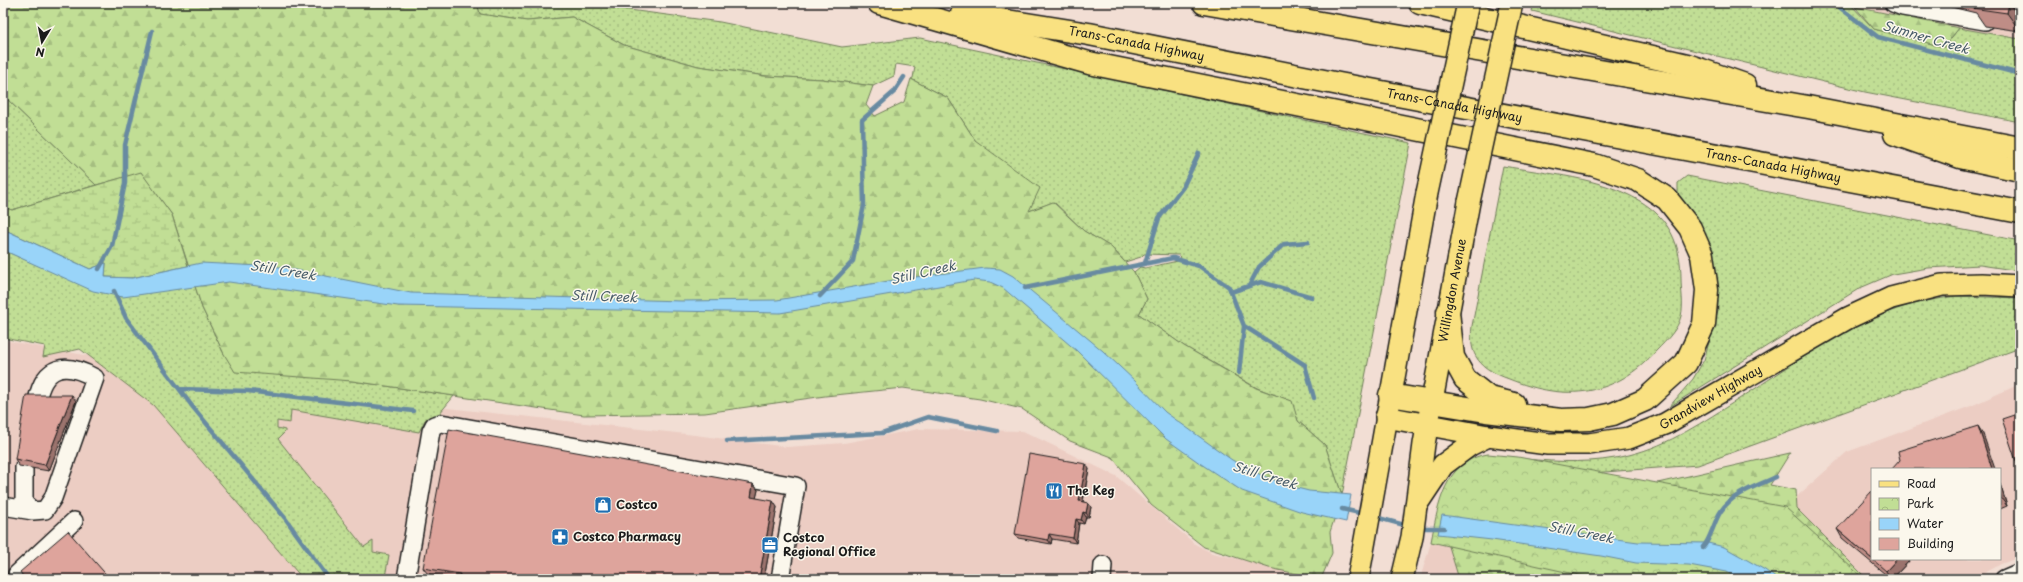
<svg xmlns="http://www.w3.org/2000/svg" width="2023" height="582" viewBox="0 0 2023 582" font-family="'Playpen Sans',sans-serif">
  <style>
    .built { fill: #eccdc3; fill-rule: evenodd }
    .grass { fill: url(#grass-dots); stroke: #6e7d58 }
    .forest { fill: url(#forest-firs); stroke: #6e7d58 }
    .wetland { fill: url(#wetland-marsh); stroke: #6e7d58 }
    .park { fill: url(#park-crowns); stroke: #6e7d58 }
    .water { fill: #99d4f9; stroke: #678aa1 }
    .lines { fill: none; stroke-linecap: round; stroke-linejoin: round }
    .stream { stroke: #678aa1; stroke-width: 4.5 }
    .minor-casing { stroke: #1c1c1c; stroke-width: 20 }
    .major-casing { stroke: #1c1c1c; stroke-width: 24 }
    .highway-casing { stroke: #1c1c1c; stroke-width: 25 }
    .minor { stroke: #fbf7ec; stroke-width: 17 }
    .major { stroke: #f9e181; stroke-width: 21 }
    .highway { stroke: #f9e181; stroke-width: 22 }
    .major-bridge-casing { stroke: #1c1c1c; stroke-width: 24; stroke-linecap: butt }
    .major-bridge { stroke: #f9e181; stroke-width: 21 }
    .wall { fill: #bf8d86; stroke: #1c1c1c }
    .shaded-wall { fill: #9b736d; stroke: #1c1c1c }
    .building { fill: #dea49c; stroke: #1c1c1c }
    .labels { text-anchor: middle; stroke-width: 3; stroke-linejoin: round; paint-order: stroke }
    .street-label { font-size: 12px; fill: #1c1c1c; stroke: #fbf7ec }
    .poi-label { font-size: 12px; font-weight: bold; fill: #1c1c1c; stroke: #fbf7ec; text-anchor: start }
    .water-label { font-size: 13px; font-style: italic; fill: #485c69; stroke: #fbf7ec }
  </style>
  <defs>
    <pattern id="grass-dots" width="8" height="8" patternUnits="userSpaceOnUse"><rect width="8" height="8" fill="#c1de95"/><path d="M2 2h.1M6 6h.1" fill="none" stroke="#a5be80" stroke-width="1.8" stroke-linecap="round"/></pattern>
    <pattern id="forest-firs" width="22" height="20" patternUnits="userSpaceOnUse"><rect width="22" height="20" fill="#c1de95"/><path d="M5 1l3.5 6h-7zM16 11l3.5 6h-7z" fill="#a5be80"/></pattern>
    <pattern id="wetland-marsh" width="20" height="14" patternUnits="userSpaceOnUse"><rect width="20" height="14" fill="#c1de95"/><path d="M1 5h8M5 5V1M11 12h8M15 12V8" fill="none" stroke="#a5be80"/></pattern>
    <pattern id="park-crowns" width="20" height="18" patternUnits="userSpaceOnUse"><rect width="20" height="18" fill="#c1de95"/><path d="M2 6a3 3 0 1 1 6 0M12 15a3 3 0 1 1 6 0" fill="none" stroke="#a5be80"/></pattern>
  </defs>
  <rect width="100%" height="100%" fill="#f2ded4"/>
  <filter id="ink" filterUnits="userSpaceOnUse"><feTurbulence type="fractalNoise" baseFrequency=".025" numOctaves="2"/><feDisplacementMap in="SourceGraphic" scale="8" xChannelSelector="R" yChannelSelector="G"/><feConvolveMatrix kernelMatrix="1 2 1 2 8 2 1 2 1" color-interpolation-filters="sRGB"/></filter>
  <g filter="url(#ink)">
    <path class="built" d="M1849 3H2020V39L1855 7Z
      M3 340 95 357 155 392 303 579H3Z
      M2020 384V557L2001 564 1974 579H1864L1785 507 1847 452 1971 406ZM1872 469H2000V559H1872Z
      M429 406 695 435 787 447 844 443 919 429 1023 431 1116 476 1195 544 1212 553 1331 579H373L261 434 272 408Z
      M1431 542 1597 579H1420Z"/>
    <path class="grass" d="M477 3H576L720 22 842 47 920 38 1411 143 1342 495 1325 445 1298 421 1291 401 1257 388 1184 346 1139 314 1147 299 1134 272 1140 267 1145 268 1178 261 1181 257 1179 255 1144 254 1141 257 1125 262 1112 248 1084 231 1054 202 1029 211 975 140 948 98 911 79 913 78 915 67 896 64 894 76 873 86 822 79 766 76 698 66 624 45 572 17 527 21 480 14Z
      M1534 3H1849L1874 29 1944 47 1959 28 2020 39V122L1865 92 1532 11Z
      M3 95 96 185 12 210 3 207Z
      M1503 166C1548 174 1600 177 1640 201 1670 219 1681 245 1681 279 1681 291 1684 304 1681 316 1678 329 1667 340 1657 350 1615 397 1566 402 1509 379 1481 369 1468 357 1472 326Z
      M1687 176 2020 241V271L1980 265 1928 268 1893 274 1860 288 1669 407 1693 379 1704 360 1718 310 1717 282 1712 248 1697 221 1678 196V183Z
      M3 250 42 267 195 286 202 308 224 354 352 381 454 396 439 414 425 420 419 432 291 410 290 423 277 421V428L285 430V432L278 439 364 547 373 541V552L389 555 385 577 394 579H303L153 405 80 349 43 357 45 346 3 338Z
      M1956 296 2020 298V348L1698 465 1564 475 1524 459C1559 462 1594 464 1629 455 1670 445 1704 421 1739 399 1788 368 1845 325 1900 308 1918 302 1937 299 1956 296Z"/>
    <path class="forest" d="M3 3H477L480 14 527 21 572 17 624 45 698 66 766 76 822 79 873 86 866 105 875 116 904 102 911 79 948 98 975 140 1040 188 1029 211 1053 202 1084 231 1111 247 1134 272 1147 299 1139 314 1184 346 1256 388 1292 401 1298 421 1325 445 1342 495 1330 532 1332 553 1321 579 1269 568 1204 547 1151 505 1112 457 1070 441 1022 409 980 399 903 388 825 396 705 413 584 415 352 381 235 372 224 354 202 308 172 215 141 173 96 185 3 95Z
      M1855 7 1959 28 1944 47 1874 29Z
      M1790 453 1770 485 1796 490 1797 509 1867 579H1777L1618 492Z
      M1448 543 1709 579H1459Z"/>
    <path class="wetland" d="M141 172 172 215 188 266 132 278 105 277 106 263 90 269 3 229V207L12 210Z"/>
    <path class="park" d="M1488 454 1518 457 1785 507 1864 579H1597L1431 542C1438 506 1444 460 1488 454Z"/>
    <path class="water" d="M3 229 90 269 106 263 105 277 132 278 201 263 281 267 411 293 681 301 777 300 900 279 985 268 1000 269 1013 276 1103 351 1135 381 1165 412 1232 460 1261 475 1289 486 1309 491 1351 495 1346 522 1302 512 1242 491 1201 464 1166 439 1077 351 1003 288 990 282 974 280 780 313 398 306 229 282 123 297 93 291 3 250Z
      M1442 515 1638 542 1708 543 1724 547 1765 570 1777 579H1738L1727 572 1689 565 1636 563 1601 556 1492 540 1438 534Z"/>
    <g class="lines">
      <path class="stream" d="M1834 3 1878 37 2020 74
        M1145 263 1159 218 1183 187 1199 153
        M99 269 112 246 125 183V145L152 31
        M1249 286 1259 267 1284 244 1308 242
        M1025 288 1173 258 1199 266 1229 287 1244 326 1305 365 1314 398
        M114 291 126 318 192 406 285 518 329 579
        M1231 292 1261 282 1312 297
        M820 296 853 261 864 205 862 120 894 92 904 77
        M1239 373 1244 326
        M180 389 248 391 413 411
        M727 441 882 433 928 417 997 431
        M1342 509 1364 514
        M1375 517 1408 526
        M1419 528H1444
        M1703 547C1710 541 1714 521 1721 511 1733 493 1757 486 1776 477"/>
      <g class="minor-casing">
        <path id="minor" d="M1893 3 1903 7 1985 21
          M24 467V503L33 511 45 510 53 498 95 378C65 361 44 365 37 401
          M3 506 33 511
          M18 579 17 574 74 521
          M406 579 431 431 434 425 441 423 796 486 780 579
          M1102 579 1103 565
          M2004 579 2020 572"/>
      </g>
      <g class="major-casing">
        <g id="major">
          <path id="s1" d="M1386 417 1488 436 1548 444H1589L1629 438 1665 424 1848 318 1891 298 1942 285 1982 284 2020 286"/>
          <path d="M1419 501 1443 465 1470 445 1488 436"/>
          <path d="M1358 579 1427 193"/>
          <path id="s2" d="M1402 579 1412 537 1424 444 1469 202"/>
        </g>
      </g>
      <g class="highway-casing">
        <g id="highway">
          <path d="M879 3 1089 63 1594 165 1638 180 1667 199 1690 228 1702 255 1707 290 1704 324 1686 363 1645 400 1613 414 1589 419 1561 420 1486 411 1390 395"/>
          <path d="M1204 3 1808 107 2020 148"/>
          <path d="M1420 3 1687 65 1745 85"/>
          <path id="s3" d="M962 14 1089 34 1339 84 2020 212"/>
          <path d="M1895 134 1960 157 2020 170"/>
          <path d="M1448 312 1453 357 1465 379 1489 398 1514 404"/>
        </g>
      </g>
      <use href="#minor" class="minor"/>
      <use href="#major" class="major"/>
      <use href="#highway" class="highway"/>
      <g class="major-bridge-casing">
        <path id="major-bridge" d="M1427 193 1468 3
          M1469 202 1512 3"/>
      </g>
      <use href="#major-bridge" class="major-bridge"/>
    </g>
    <path class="wall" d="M1916 3H1924L1923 5Z
      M1935 3H2020V31L1985 26 1976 13Z
      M76 401 49 471 19 466 15 459Z
      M1089 469 1083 502 1088 503 1091 507 1089 517H1086L1084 524 1079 523 1076 543 1052 539 1051 544 1018 538 1015 534Z
      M753 484 758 490 756 498 777 507 764 579H455L428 574 423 568Z
      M2000 484 2007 506 2000 509Z
      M1837 529 1872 559H1911L1892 579H1891L1842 538Z"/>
    <path class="shaded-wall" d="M2009 3 2020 19V31L2007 13Z
      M72 395 76 401 49 471 45 465Z
      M1978 426 1983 434 1995 469H1992Z
      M1086 464 1089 469 1082 505 1079 501Z
      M753 484 758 490 755 503 751 497Z
      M2000 484 2007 506 2001 498 2000 493Z
      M773 501 777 507 764 579H759Z
      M1088 503 1091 507 1089 517 1086 513Z
      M1083 512 1086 517 1084 524 1081 520Z
      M1076 519 1079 523 1076 543 1073 538Z
      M1049 534 1052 539 1051 544 1048 540Z
      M1897 559H1911L1892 579H1891L1886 571Z"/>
    <path class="building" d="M1972 3H2020V5L2009 3 2007 13 1972 8Z
      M26 395H72L45 465 15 459Z
      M2020 413V473L2002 419Z
      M1978 426 1992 469H1892L1900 460 1898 451Z
      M449 429 753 484 751 497 773 501 759 579H459L460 574 423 568Z
      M1029 454 1086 464 1079 501 1088 503 1086 513 1083 512 1081 520 1076 519 1073 538 1049 534 1048 540 1015 534Z
      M1872 491V559H1897L1886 571 1837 529Z
      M68 531 110 579H25L20 572Z"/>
  </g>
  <defs>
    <g id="restaurant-square" transform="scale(0.9)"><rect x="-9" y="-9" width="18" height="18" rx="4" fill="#1f6fb2" stroke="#fbf7ec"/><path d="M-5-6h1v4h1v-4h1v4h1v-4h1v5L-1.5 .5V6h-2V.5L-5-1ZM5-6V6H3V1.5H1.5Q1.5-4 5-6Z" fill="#fff"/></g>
    <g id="shop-square" transform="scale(0.9)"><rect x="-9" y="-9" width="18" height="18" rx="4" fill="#1f6fb2" stroke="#fbf7ec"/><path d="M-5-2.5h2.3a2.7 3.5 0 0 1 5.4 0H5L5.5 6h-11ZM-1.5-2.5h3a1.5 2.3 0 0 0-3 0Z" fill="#fff"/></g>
    <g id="pharmacy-square" transform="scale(0.9)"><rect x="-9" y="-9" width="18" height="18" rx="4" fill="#1f6fb2" stroke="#fbf7ec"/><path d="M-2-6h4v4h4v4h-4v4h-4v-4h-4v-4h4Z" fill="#fff"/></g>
    <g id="office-square" transform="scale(0.9)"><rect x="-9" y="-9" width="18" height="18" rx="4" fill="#1f6fb2" stroke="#fbf7ec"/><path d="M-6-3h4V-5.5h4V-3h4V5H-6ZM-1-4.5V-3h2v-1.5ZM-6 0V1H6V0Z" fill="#fff"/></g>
  </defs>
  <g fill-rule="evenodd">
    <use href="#restaurant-square" x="1054" y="491"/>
    <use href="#shop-square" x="603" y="505"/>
    <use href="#pharmacy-square" x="560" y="537"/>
    <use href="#office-square" x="770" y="545"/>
  </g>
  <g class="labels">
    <g class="street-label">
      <text dy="4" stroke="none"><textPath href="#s3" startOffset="177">Trans-Canada Highway</textPath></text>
      <text dy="4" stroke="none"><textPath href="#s3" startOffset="501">Trans-Canada Highway</textPath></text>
      <text dy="4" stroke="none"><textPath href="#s3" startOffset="825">Trans-Canada Highway</textPath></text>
      <text dy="4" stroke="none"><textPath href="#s2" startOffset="293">Willingdon Avenue</textPath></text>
      <text dy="4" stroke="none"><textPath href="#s1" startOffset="337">Grandview Highway</textPath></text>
    </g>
    <g class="poi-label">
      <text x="1067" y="495">The Keg</text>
      <text x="616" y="509">Costco</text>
      <text x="573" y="541">Costco Pharmacy</text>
      <text x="783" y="542">Costco<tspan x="783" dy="14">Regional Office</tspan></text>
    </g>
    <g class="water-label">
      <text transform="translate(1926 37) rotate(16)" y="5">Sumner Creek</text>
      <text transform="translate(283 270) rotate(9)" y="5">Still Creek</text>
      <text transform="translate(923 272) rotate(-13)" y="5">Still Creek</text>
      <text transform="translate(604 296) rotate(2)" y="5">Still Creek</text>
      <text transform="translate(1265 475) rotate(17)" y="5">Still Creek</text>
      <text transform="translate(1581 532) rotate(11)" y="5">Still Creek</text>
    </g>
  </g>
  <rect width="2023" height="582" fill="none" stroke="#fbf7ec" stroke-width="16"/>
  <rect x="8" y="8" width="2007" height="566" fill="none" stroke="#1c1c1c" stroke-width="1.5" filter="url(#ink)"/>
  <rect x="1871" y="468" width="130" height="92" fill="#fbf7ec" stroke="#a29f99"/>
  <rect x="1879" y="481" width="20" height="6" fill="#f9e181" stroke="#a29f99"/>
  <text x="1907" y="488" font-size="12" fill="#1c1c1c">Road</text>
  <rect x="1879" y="498" width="20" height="12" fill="url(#park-crowns)" stroke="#a29f99"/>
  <text x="1907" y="508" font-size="12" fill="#1c1c1c">Park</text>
  <rect x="1879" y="518" width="20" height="12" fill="#99d4f9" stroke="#a29f99"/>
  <text x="1907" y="528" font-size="12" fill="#1c1c1c">Water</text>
  <rect x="1879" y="538" width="20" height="12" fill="#dea49c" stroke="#a29f99"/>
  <text x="1907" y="548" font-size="12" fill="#1c1c1c">Building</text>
  <g transform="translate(42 42) rotate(190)" stroke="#fbf7ec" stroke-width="3" paint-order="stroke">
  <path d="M0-3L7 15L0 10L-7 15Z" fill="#1c1c1c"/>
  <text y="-6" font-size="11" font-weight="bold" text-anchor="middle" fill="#1c1c1c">N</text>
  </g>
</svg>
